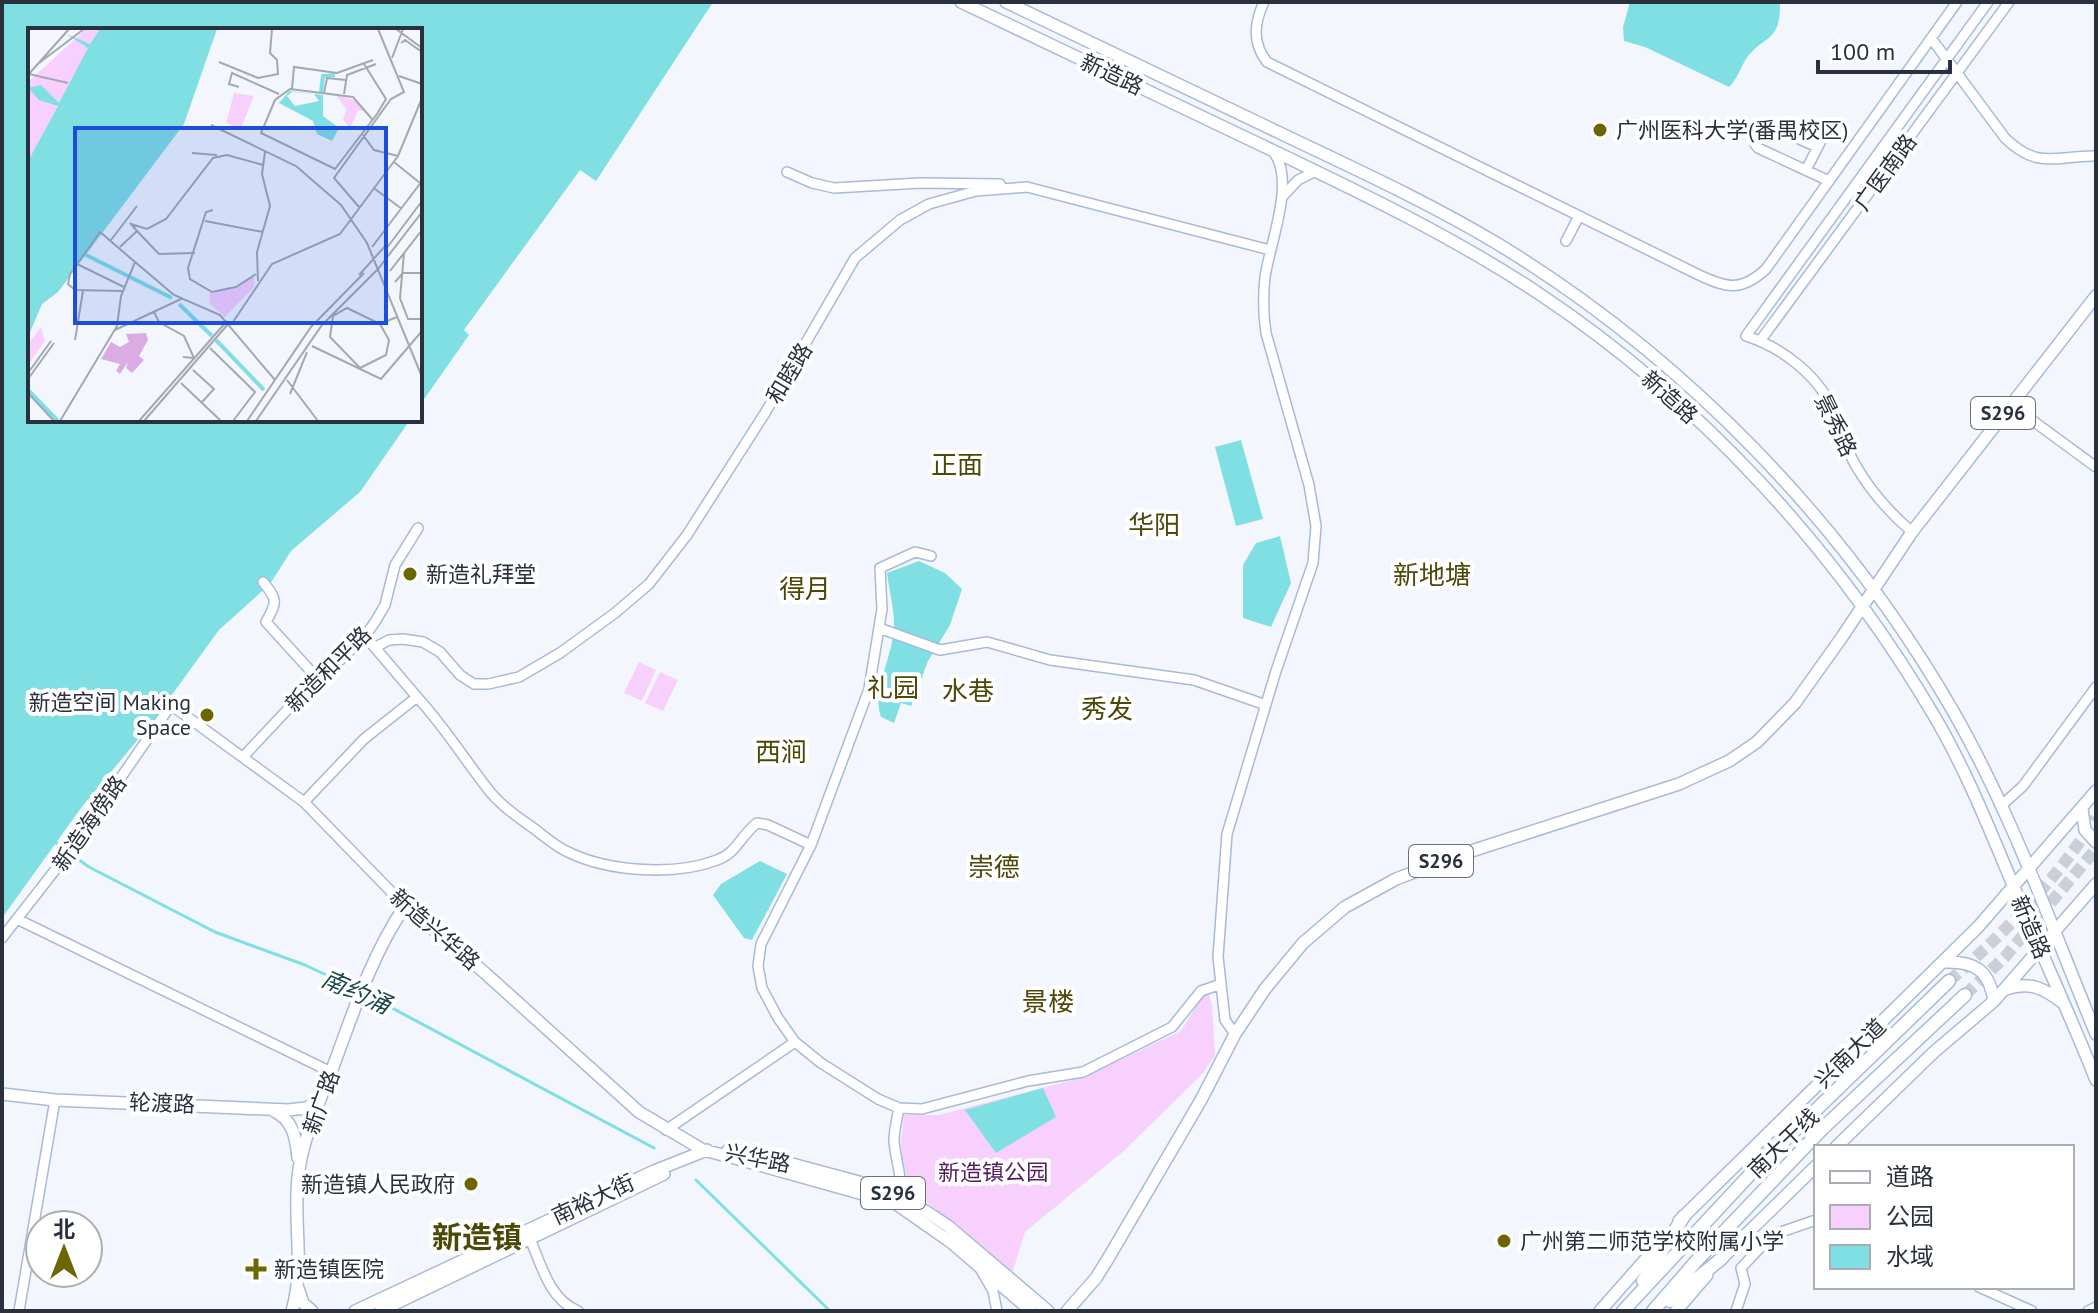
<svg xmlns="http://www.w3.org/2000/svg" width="2098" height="1313" viewBox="0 0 2098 1313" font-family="'PT Sans','Noto Sans SC',sans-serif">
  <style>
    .green { fill: #f8d0fe }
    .water { fill: #7fdfe3 }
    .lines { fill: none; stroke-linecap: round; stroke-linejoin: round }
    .stream { stroke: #7fdfe3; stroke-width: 3 }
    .highway-tunnel { stroke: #cbcfd7; stroke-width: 12; stroke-dasharray: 12 6; stroke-linecap: butt }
    .minor-casing { stroke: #a7bada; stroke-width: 12 }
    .major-casing { stroke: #a7bada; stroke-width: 14 }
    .highway-casing { stroke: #a7bada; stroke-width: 15 }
    .minor { stroke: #fff; stroke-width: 9 }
    .major { stroke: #fff; stroke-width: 11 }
    .highway { stroke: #fff; stroke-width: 12 }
    .poi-dot { fill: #6b6600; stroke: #fff; stroke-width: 3 }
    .labels { text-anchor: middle; stroke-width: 8; stroke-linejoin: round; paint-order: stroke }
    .shield { fill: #fff; stroke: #6a6f78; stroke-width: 2 }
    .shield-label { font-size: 20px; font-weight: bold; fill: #2a313e }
    .street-label { font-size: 22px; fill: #2a313e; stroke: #fff }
    .poi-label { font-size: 22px; fill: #2a313e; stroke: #fff; text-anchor: start }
    .park-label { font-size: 22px; fill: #541d5e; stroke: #fff }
    .water-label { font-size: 24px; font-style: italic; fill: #1b4749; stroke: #fff }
    .quarter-label { font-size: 26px; fill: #4c4908; stroke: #fff }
    .district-label { font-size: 30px; font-weight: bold; fill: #4c4908; stroke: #fff }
    .inset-river { fill: none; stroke: #7fdfe3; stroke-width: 4 }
    .inset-road { fill: none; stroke: #a3a8b1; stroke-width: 2 }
    .view { fill: #1d4ed8; fill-opacity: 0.15; stroke: #1d4ed8; stroke-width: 4 }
    .inset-edge { fill: none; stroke: #2a313e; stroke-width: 4 }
  </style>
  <rect width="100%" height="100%" fill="#f3f7fd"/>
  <path class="green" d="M639 662 656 670 642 701 624 693Z
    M660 672 678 680 663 711 645 703Z
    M1207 989 1212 1004 1215 1055 1204 1072 1126 1149 1025 1232 1012 1274 910 1188 902 1159 901 1140 904 1115H939L1084 1077 1181 1031Z"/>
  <path class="water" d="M2 2H713L596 181 580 170 464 330 469 335 420 405V30H30V420H410L360 492 291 551 270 584 219 630 150 725 81 808 2 918Z
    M1630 2H1780C1781 44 1763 35 1746 59 1740 69 1737 79 1729 87L1645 47 1624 41 1623 27Z
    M1241 440 1263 519 1236 526 1215 447Z
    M1280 536 1291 583 1271 627 1243 618V565L1256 543Z
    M919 561 945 573 962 589 950 625 928 661 911 706 901 703 894 723 881 717C871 689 894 657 894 624 894 608 889 590 887 573Z
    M760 861 787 874 752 940 744 938 713 895 721 884Z
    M1043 1088 1056 1117 996 1153 965 1110Z"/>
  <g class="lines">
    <path class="stream" d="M56 843 66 851
      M72 855 89 867 215 932 305 965 358 990
      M364 993 654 1148
      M696 1180 830 1311"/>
    <path class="highway-tunnel" d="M1949 981C2005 933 2056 880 2096 818
      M1965 995 2005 957 2096 849"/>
    <g class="minor-casing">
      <path id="minor" d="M1264 2C1254 23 1252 43 1267 62L1699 275C1727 288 1741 292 1766 269L1957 2
        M1931 38 2005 138C2039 171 2057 155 2096 156
        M1817 147 1766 124 1755 144 1758 148 1829 181
        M1806 170 1826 131
        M787 172 812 183 834 188 920 183 1000 184
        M1283 196 1298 180 1316 171
        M1566 241 1579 216
        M1760 341 2009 2
        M2010 404 2096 467
        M1912 532C1890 513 1871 492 1856 466 1846 450 1843 432 1836 415 1820 377 1784 348 1746 336L1988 2
        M931 556 915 552 880 568 882 609 869 689 811 845 761 944 758 966 762 988 778 1018 795 1042 821 1063 878 1099 899 1108 922 1109 1028 1081 1083 1072 1172 1027 1201 991 1221 984
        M263 582C278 600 277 602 266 622L317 678
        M879 628 940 650 987 642 1050 660 1194 680 1266 705
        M376 647 389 640 403 639 423 642 440 652 460 675 474 684H488L519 677 560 653 615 613 649 584 687 535 765 413 855 258 900 220 929 204 976 191 1027 187 1270 250
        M417 697C445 727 466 762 491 793 501 805 516 816 529 825 541 833 554 846 568 852 609 872 675 876 717 860 736 854 742 834 757 823L768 825 811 845
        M243 757 317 678 330 670 365 636 375 622 385 605 395 565 418 528
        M304 802 364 739 417 697 365 636
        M2003 804 2023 786 2096 687
        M17 919 331 1072
        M2 938 70 851 171 705 304 802 405 906
        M1235 1034 1225 1020 1218 957 1227 834 1276 671 1313 563 1316 526 1309 485 1266 333C1263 314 1263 296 1265 277 1270 242 1297 179 1272 150
        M666 1130 795 1042
        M896 1202C906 1182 895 1162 894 1140 894 1130 897 1119 899 1108
        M530 1239C542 1266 549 1299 578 1311
        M981 1270 993 1291 997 1311
        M1979 1287 2032 1311
        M19 1311 55 1100
        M1736 1311 1745 1284 1741 1268 1772 1235 1816 1220
        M2088 1311 2096 1307"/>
    </g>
    <g class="major-casing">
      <path id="major" d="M961 2C1060 49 1158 96 1257 143 1353 189 1449 234 1538 293 1699 400 1835 548 1933 714 1967 771 1990 831 2016 892 2042 955 2071 1017 2096 1080
        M1006 2C1098 46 1190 90 1282 134 1355 169 1428 202 1498 244 1685 358 1844 522 1953 711 2012 814 2051 925 2096 1034
        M2082 809 2085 830 2096 842
        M1944 962C1975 961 1989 970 1994 1001
        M2006 989C2029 981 2044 988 2063 1003
        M2 1094 55 1100 288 1110 306 1108 320 1100
        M272 1110C293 1119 296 1137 298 1158
        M1836 1147 1934 1052 1994 1001 2096 884
        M728 1150 751 1153 859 1182 909 1200 948 1226 1048 1311
        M1679 1221 1978 927 2096 791
        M1718 1262 1816 1166
        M298 1288 303 1303 312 1311
        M292 1311C305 1267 293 1222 298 1177 302 1140 319 1102 333 1067 353 1013 372 954 405 906L485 973 639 1112 703 1150 731 1157 895 1203 952 1243 1031 1311
        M355 1311 654 1171 707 1150
        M380 1311 664 1174
        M1067 1311 1096 1278 1109 1257 1201 1100 1235 1034 1265 989 1303 943 1345 907 1396 879 1459 855 1679 784 1729 761 1757 742 1795 703 1842 637 1912 532 2096 296
        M1600 1311 1668 1234
        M1676 1311 1707 1275"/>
    </g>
    <g class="highway-casing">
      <path id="highway" d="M1643 1281 1684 1216
        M1670 1301 1722 1258
        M1623 1311 1757 1167 1949 981
        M1653 1311 1699 1258 1822 1129 1965 995"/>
    </g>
    <use href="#minor" class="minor"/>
    <use href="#major" class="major"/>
    <use href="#highway" class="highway"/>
  </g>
  <g class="poi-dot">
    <circle cx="1600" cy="130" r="8"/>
    <circle cx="410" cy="574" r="8"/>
    <circle cx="207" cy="715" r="8"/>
    <circle cx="471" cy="1184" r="8"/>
    <circle cx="1504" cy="1241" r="8"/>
    <path d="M252 1257h8v8h8v8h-8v8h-8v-8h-8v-8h8z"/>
  </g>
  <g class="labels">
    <g class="shield">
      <rect x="1971" y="397" width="64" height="32" rx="6"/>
      <rect x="1409" y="845" width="64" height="32" rx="6"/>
      <rect x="861" y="1177" width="64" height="32" rx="6"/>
    </g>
    <g class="shield-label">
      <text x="2003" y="420">S296</text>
      <text x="1441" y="868">S296</text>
      <text x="893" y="1200">S296</text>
    </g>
    <g class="street-label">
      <text transform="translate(1112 74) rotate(25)" y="8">新造路</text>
      <text transform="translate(1885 172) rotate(-54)" y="8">广医南路</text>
      <text transform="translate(789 373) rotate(-59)" y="8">和睦路</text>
      <text transform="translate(1670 397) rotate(42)" y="8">新造路</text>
      <text transform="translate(1836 425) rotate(64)" y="8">景秀路</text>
      <text transform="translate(328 669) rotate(-45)" y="8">新造和平路</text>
      <text transform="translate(89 823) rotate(-55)" y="8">新造海傍路</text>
      <text transform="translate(2031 927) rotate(67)" y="8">新造路</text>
      <text transform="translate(435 929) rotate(41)" y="8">新造兴华路</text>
      <text transform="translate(1850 1053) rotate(-44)" y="8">兴南大道</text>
      <text transform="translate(321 1102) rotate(-70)" y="8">新广路</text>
      <text transform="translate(162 1103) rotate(2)" y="8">轮渡路</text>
      <text transform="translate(1783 1143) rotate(-44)" y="8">南大干线</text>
      <text transform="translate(758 1158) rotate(11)" y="8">兴华路</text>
      <text transform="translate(593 1199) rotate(-25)" y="8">南裕大街</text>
    </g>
    <g class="poi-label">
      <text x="1616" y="138">广州医科大学(番禺校区)</text>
      <text x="426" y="582">新造礼拜堂</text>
      <text x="191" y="710" text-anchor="end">新造空间 Making<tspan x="191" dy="25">Space</tspan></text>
      <text x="455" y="1192" text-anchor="end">新造镇人民政府</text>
      <text x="1520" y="1249">广州第二师范学校附属小学</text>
      <text x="274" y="1277">新造镇医院</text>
    </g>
    <g class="park-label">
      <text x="993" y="1180">新造镇公园</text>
    </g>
    <g class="water-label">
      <text transform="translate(356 992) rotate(24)" y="8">南约涌</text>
    </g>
    <g class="quarter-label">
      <text x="957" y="474">正面</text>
      <text x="1154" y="534">华阳</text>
      <text x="1432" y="584">新地塘</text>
      <text x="805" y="598">得月</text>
      <text x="893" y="697">礼园</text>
      <text x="968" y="700">水巷</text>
      <text x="1107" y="718">秀发</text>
      <text x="781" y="761">西涧</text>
      <text x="994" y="876">崇德</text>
      <text x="1048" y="1011">景楼</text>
    </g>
    <g class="district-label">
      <text x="477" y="1248">新造镇</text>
    </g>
  </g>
  <g transform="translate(28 28)">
    <rect width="394" height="394" fill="#f3f7fd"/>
    <path d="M58 1H72L0 133V54ZM206 65 226 68 213 100 198 95ZM308 67 327 72 336 82 330 83 322 100 315 92 318 81ZM226 247V259L197 289 182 276 181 265 208 260ZM13 299 17 313 0 337V316Z" fill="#f8d0fe"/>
    <path d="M118 305 120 312 111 328 116 332 104 345 98 340 100 334 92 346 88 343 92 336 73 331 83 314 92 319 101 314 98 306Z" fill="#dbace3"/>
    <path d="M72 1H189L156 96 30 264 14 276 0 309V133L30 78 11 72 0 60 13 57 31 75 60 20 38 6 62 16ZM261 63 295 67V88L311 100 304 113 289 106 285 93 251 75ZM264 64 286 66 291 73 267 78 259 68Z" fill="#7fdfe3" fill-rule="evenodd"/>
    <path class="inset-river" d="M293 64 295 48 307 47M56 226 144 270M0 235 23 236 37 249M151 276 184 308M188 312 236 362M0 362 30 393"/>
    <path class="inset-road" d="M368 1 394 20M373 15 377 12 394 24M364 30 375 1M191 34 230 50 250 46 249 32 242 25 244 1M11 35 56 1M336 36 358 71 349 86 307 141 233 105 247 72 262 61 325 69 344 91M1 46 40 55M0 47 41 1M371 48 394 56M211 59 201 56 204 45 251 66M264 61 266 39 309 45 345 32M296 65 299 50 318 52M316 66 319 47 348 36M183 97 268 138 313 177 339 215 394 349M335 107 346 122 370 128M164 125 189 127M366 134 392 155M347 161 374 181M331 179 306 150 363 71 376 64 350 1M185 182 178 184 160 240 162 251 184 264 208 259 228 246M177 193 235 204M103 196 119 201 138 191 185 130 199 127 235 137M109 203 131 226 167 225M83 212 109 178M92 219 109 203 102 195M344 219 394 153M358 221 394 173M376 225 372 270 380 291H394M49 236 96 259M362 243 394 202M331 247 359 216M230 253 229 224 242 178 234 146 237 124M367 254 375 245H394M47 262 40 256 42 246 72 204 107 234M47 262 94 263M126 284 131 294 156 308 166 330 155 329M203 297 244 236 312 206 370 128 394 70M87 302 153 271M47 312 55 263M284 318 353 351 394 303M182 320 227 364 205 393M330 341 358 327 361 312 352 296M333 341 302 309 305 288 319 280 352 296 369 289M165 342 186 361 174 374M0 345 23 313M0 351 26 315M259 352 290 393M153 355 193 393M0 365 26 393M262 366 279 324M32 393 89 298 93 268 107 234 146 267 192 287 247 352M111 393 199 293M116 393 201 295M219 393 283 299 336 245M228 393 294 297 350 241 394 184"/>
    <path class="view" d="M47 100H358V295H47Z"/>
    <rect width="394" height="394" class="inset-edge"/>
  </g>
  <rect width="2098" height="1313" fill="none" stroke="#2a313e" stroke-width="8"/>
  <rect x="1814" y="1145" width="260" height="144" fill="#ffffff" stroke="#aaadb2" stroke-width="2"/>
  <rect x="1830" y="1171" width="40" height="12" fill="#ffffff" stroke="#aaadb2" stroke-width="2"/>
  <text x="1886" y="1185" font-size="24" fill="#2a313e">道路</text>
  <rect x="1830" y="1205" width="40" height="24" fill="#f8d0fe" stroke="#aaadb2" stroke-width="2"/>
  <text x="1886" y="1225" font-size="24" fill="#2a313e">公园</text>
  <rect x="1830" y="1245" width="40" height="24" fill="#7fdfe3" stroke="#aaadb2" stroke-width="2"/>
  <text x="1886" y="1265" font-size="24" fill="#2a313e">水域</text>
  <g transform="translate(64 1249)"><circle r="38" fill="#ffffff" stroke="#aaadb2" stroke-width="2"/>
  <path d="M0-6L14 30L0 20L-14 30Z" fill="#6b6600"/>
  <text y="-12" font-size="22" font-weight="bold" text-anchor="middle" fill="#2a313e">北</text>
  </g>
  <path d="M1818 60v12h132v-12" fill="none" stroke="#2a313e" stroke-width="4"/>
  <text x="1830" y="60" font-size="24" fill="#2a313e" stroke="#ffffff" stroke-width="6" paint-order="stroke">100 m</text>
</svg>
